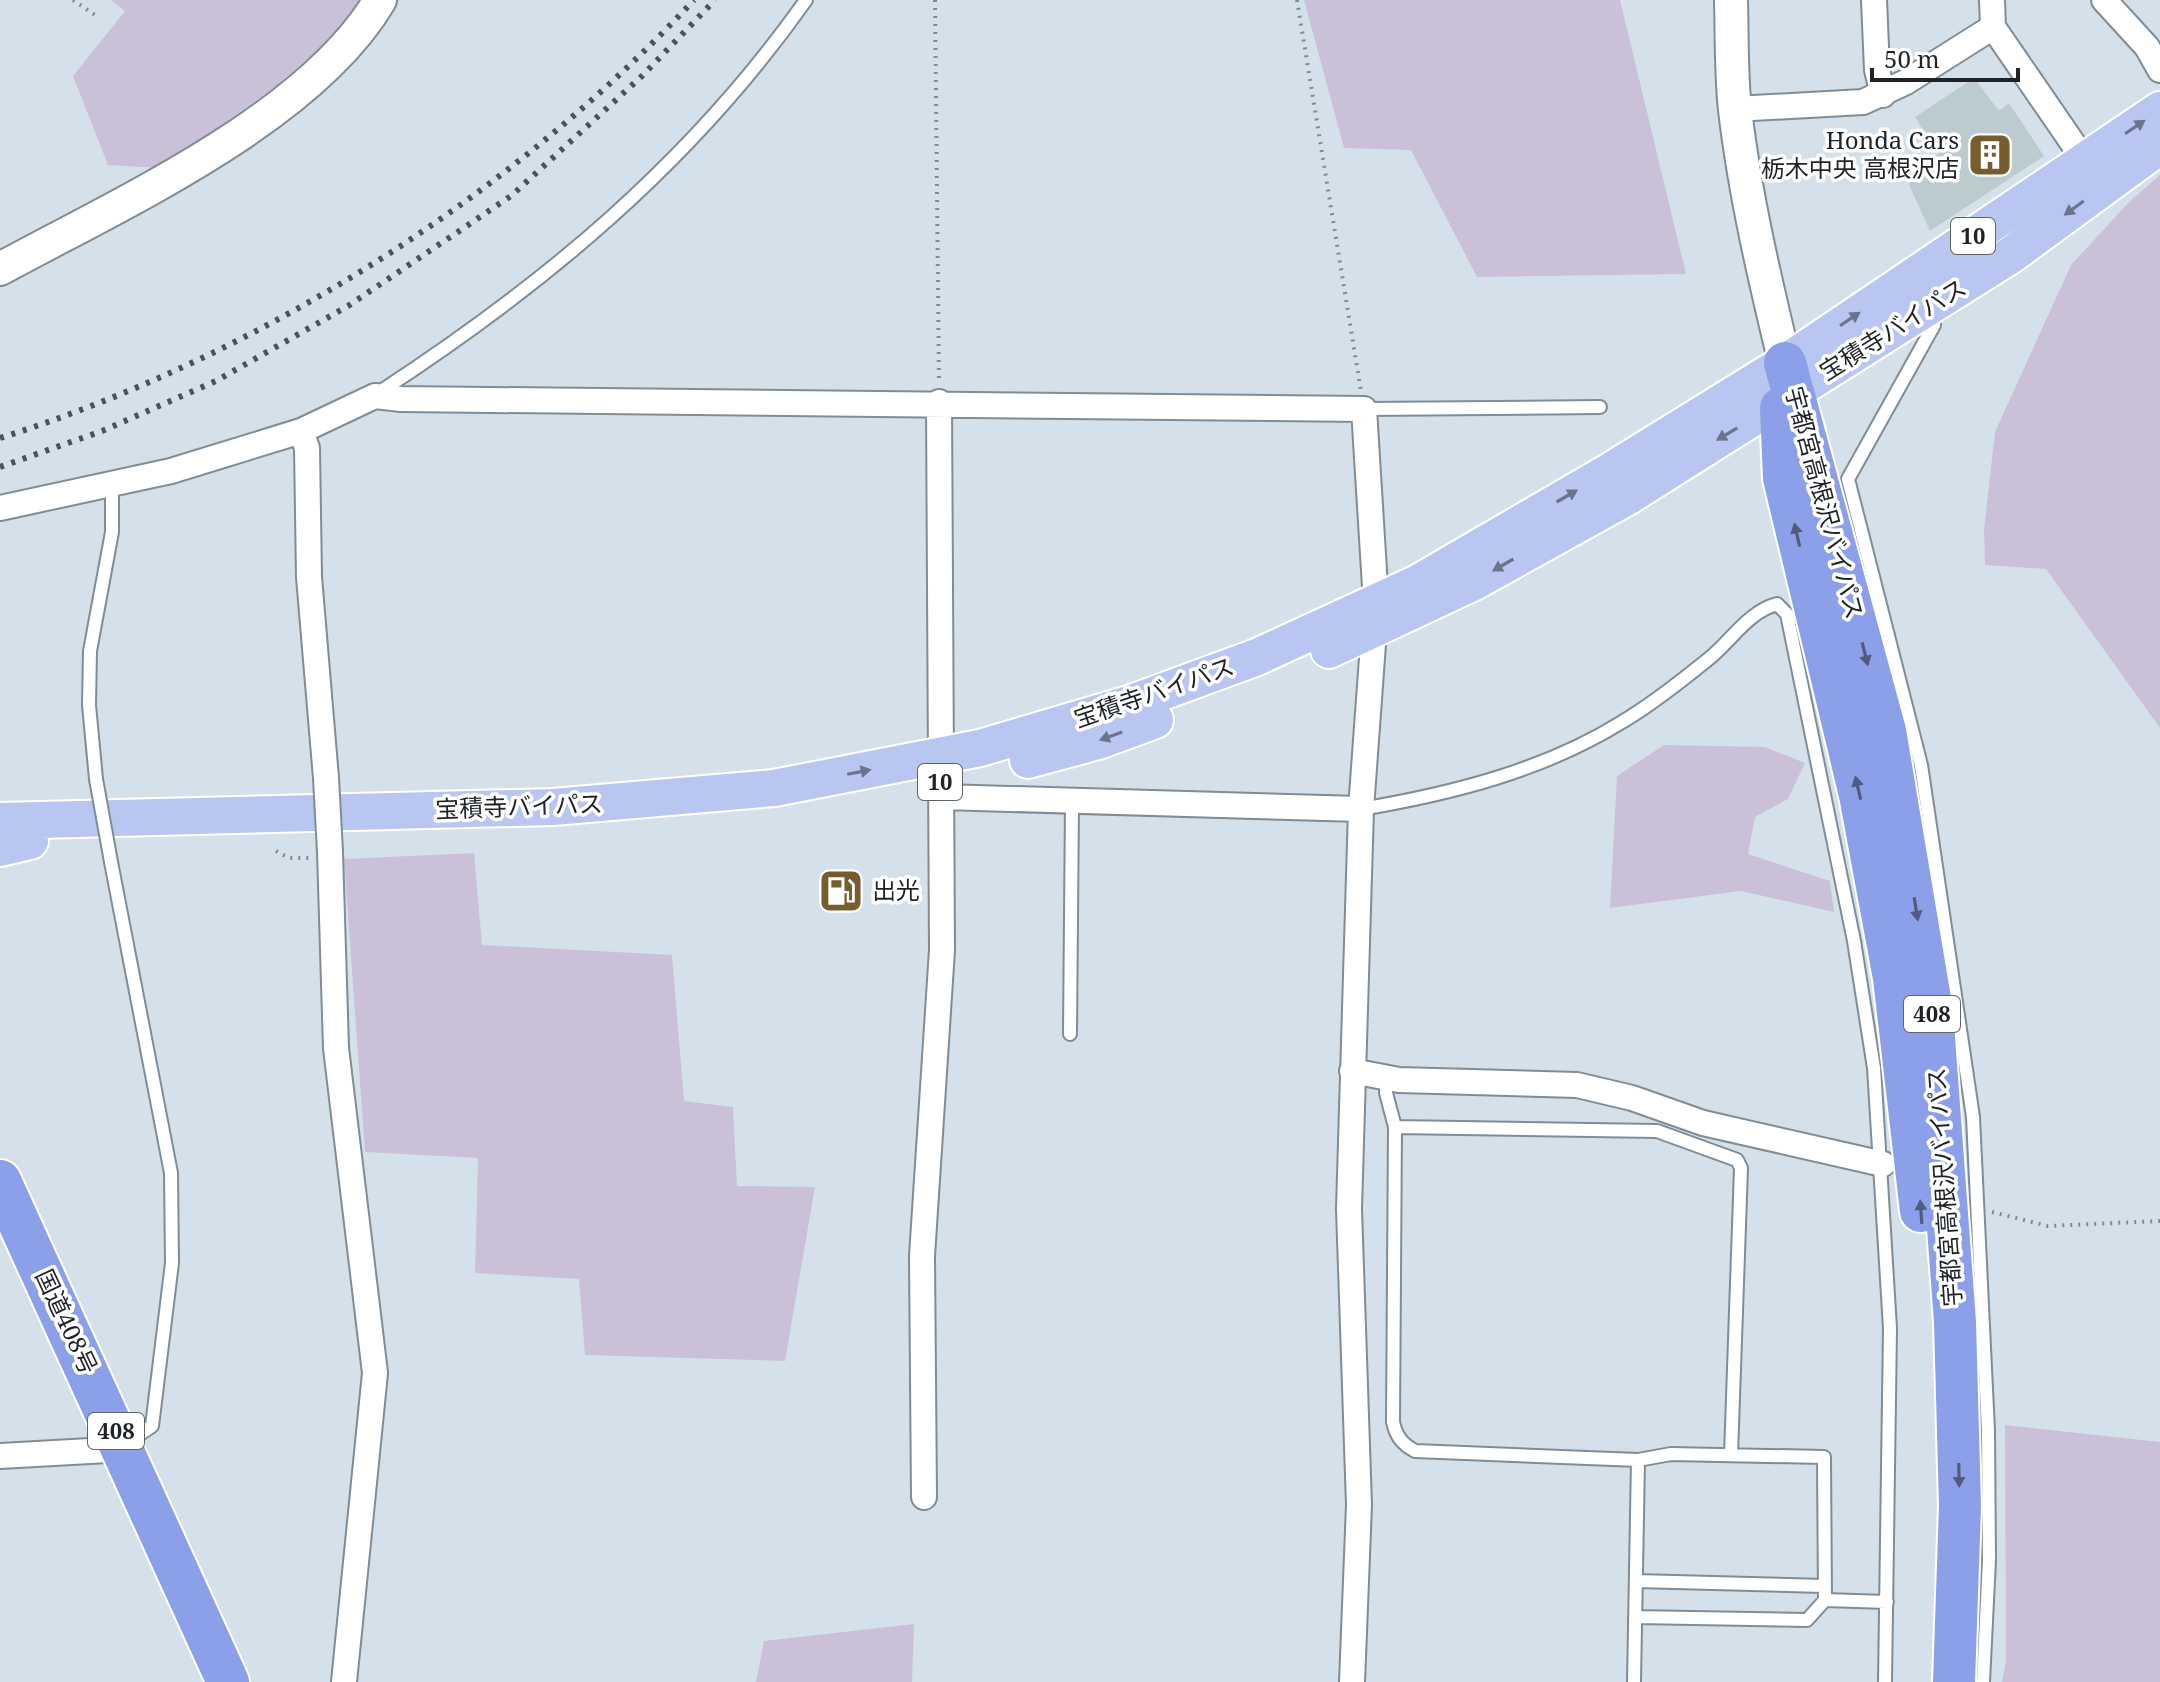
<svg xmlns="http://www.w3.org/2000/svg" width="2160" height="1682" viewBox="0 0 2160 1682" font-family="'Noto Serif','Noto Sans JP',serif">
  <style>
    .green { fill: #cac1d9 }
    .building { fill: #bbcbce }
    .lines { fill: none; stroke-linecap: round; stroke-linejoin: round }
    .lane-casing { stroke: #818c95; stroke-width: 16 }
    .street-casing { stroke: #818c95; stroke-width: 28 }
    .secondary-casing { stroke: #818c95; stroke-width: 36 }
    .primary-casing { stroke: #fff; stroke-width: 40 }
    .highway-casing { stroke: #fff; stroke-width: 46 }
    .path { stroke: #838b92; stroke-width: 4; stroke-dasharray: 2 6; stroke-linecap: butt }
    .lane { stroke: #fff; stroke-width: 12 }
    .street { stroke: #fff; stroke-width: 24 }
    .secondary { stroke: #fff; stroke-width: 32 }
    .primary { stroke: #bac6f2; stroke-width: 36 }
    .highway { stroke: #8ca0ea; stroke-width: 42 }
    .rail { stroke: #4c5257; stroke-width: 6; stroke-dasharray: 4 8; stroke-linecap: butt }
    .lane-bridge-casing { stroke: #818c95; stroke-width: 16; stroke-linecap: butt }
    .street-bridge-casing { stroke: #818c95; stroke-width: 28; stroke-linecap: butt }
    .lane-bridge { stroke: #fff; stroke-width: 12 }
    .street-bridge { stroke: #fff; stroke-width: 24 }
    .oneway { fill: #6c748c }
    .oneway2 { fill: #505b7f }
    .labels { text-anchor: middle; stroke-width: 7; stroke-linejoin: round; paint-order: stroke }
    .shield { fill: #fff; stroke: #626568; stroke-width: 2 }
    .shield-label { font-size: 22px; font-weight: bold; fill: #1f2327 }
    .poi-label { font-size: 24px; fill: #1f2327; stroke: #fff; text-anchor: end }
    .street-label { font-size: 24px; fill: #1f2327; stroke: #fff }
  </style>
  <rect width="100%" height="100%" fill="#d5e1ea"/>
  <path class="green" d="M111 0H361L339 32 276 86 161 168 108 165 73 76 125 11Z
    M1304 0H1620L1686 274 1477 277 1411 150 1344 148Z
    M2160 175V728L2046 569 1985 565 1984 530 1995 432 2071 265 2129 202Z
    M1664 745 1765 747 1805 763 1788 799 1755 817 1748 854 1830 881 1834 912 1741 891 1610 908 1617 776Z
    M474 853 482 945 672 955 684 1101 733 1107 737 1186 815 1187 785 1361 585 1355 579 1279 475 1273 478 1158 365 1152 344 859Z
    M2005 1425 2160 1442V1682H2002L2006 1660Z
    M914 1624 912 1682H756L764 1641Z"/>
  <path class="building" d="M1974 78 1999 111 2009 103 2044 156 1930 231 1905 176 1938 154 1915 117Z"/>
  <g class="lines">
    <g class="lane-casing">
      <path id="lane" d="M1934 325 1848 479 1921 765 1973 1117 1988 1431 1989 1560 1983 1682
        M378 393C544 285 691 163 806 0
        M1364 409 1600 407
        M96 779 89 705 90 651 112 532V485
        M1361 809C1450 794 1543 771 1622 722 1651 705 1680 682 1706 661 1730 643 1747 612 1777 604L1787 614 1854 941 1874 1068 1890 1328 1885 1682
        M111 862 171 1173 172 1263 152 1426 127 1443
        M1070 1034 1072 803
        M1387 1077 1386 1093 1395 1127 1393 1422C1396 1436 1402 1444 1415 1451L1638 1460 1671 1454 1824 1457 1825 1600 1807 1620 1635 1617
        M1395 1127 1657 1131 1737 1160 1741 1168 1731 1455
        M1636 1581 1824 1586
        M1825 1600 1887 1602
        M1634 1682 1638 1460"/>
    </g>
    <g class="street-casing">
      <path id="street" d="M1874 0 1877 70 1883 95
        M1992 0 1993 27 2085 161
        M2104 0 2147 47 2160 70
        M1735 109 1863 102 1906 82 1993 27
        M301 431 307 448 309 577 326 778
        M0 508 171 471 301 431 375 396 401 399 1364 409 1376 603 1361 809 1349 1209 1359 1505 1352 1682
        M942 797 1361 809
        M330 852 336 1048 375 1373 344 1682
        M1352 1071 1399 1080 1577 1085 1632 1098 1703 1123 1883 1164
        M0 1456 108 1450 122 1446
        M924 1497 922 1256 942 950 939 402"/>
    </g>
    <g class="secondary-casing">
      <path id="secondary" d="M1731 0C1732 37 1731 74 1735 110 1745 195 1765 280 1785 363
        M0 269C119 204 311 118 380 0"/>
    </g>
    <g class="primary-casing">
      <path id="primary" d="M1329 650 1474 582 1627 497 2011 255 2160 146
        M1028 760 1098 741 1155 720
        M0 821 553 807 774 788 980 748 1129 704 1257 657 1418 583 1607 473 1785 363 2160 110
        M0 848 30 841"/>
    </g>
    <g class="highway-casing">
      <path id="highway" d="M1785 363 1885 731 1932 1011 1955 1322 1960 1506 1954 1682
        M1781 408 1784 478 1860 795 1894 978 1921 1211
        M0 1181 228 1682"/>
    </g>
    <path class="path" d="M73 0 98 17
      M935 0 939 382
      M1297 0 1361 391
      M276 851 289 858H311
      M1992 1212 2048 1226 2160 1221"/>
    <use href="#lane" class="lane"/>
    <use href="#street" class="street"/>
    <use href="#secondary" class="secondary"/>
    <use href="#primary" class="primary"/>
    <use href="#highway" class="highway"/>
    <path class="rail" d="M0 438C257 357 510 198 694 0
      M0 467 102 431 216 381 348 306 511 196 642 76 715 0"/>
    <g class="lane-bridge-casing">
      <path id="lane-bridge" d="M96 779 111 862"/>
    </g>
    <g class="street-bridge-casing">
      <path id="street-bridge" d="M326 778 330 852"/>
    </g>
    <use href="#lane-bridge" class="lane-bridge"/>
    <use href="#street-bridge" class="street-bridge"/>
  </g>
  <defs><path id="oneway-solid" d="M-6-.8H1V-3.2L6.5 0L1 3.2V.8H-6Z" transform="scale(2)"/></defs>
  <g class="oneway">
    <use href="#oneway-solid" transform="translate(2135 127) rotate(-34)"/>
    <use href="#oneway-solid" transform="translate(2074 208) rotate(144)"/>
    <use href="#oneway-solid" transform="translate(1850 319) rotate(-34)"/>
    <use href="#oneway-solid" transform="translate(1727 434) rotate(149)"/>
    <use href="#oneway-solid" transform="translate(1567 496) rotate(-30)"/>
    <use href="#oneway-solid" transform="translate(1503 565) rotate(150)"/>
    <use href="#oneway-solid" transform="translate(1111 736) rotate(160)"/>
    <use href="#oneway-solid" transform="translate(859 772) rotate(-11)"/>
  </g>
  <g class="oneway2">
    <use href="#oneway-solid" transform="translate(1797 535) rotate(-103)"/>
    <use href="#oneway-solid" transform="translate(1865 654) rotate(76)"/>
    <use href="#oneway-solid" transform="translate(1858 788) rotate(-103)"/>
    <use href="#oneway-solid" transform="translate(1916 909) rotate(81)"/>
    <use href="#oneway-solid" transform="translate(1921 1212) rotate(-94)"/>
    <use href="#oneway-solid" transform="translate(1959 1475) rotate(89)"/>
  </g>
  <defs>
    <g id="building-square" transform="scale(2.3)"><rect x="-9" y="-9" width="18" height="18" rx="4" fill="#755d2e" stroke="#fff"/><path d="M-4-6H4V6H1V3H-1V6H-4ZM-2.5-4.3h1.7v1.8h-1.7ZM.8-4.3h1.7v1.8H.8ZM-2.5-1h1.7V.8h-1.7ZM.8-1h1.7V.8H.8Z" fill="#fff"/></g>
    <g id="fuel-square" transform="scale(2.3)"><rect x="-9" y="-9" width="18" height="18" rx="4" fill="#755d2e" stroke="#fff"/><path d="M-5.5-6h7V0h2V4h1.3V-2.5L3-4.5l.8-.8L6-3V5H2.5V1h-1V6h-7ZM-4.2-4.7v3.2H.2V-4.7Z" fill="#fff"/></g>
  </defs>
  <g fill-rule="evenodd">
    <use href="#building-square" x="1990" y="155"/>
    <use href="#fuel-square" x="841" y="891"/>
  </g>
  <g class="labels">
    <g class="shield">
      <rect x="1951" y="218" width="44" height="36" rx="6"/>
      <rect x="918" y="764" width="44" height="36" rx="6"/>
      <rect x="1904" y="996" width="56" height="36" rx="6"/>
      <rect x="88" y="1413" width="56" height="36" rx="6"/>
    </g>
    <g class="shield-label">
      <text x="1973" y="244">10</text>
      <text x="940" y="790">10</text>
      <text x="1932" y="1022">408</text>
      <text x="116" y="1439">408</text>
    </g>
    <g class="poi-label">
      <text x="1959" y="149">Honda Cars<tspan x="1959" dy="28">栃木中央 高根沢店</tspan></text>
      <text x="872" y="899" text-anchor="start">出光</text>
    </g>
    <g class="street-label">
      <text transform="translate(1893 330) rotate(-32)" y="8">宝積寺バイパス</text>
      <text transform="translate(1824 503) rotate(75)" y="8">宇都宮高根沢バイパス</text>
      <text transform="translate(1154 693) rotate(-19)" y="8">宝積寺バイパス</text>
      <text transform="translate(519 807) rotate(-2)" y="8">宝積寺バイパス</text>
      <text transform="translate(1945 1187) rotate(-94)" y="8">宇都宮高根沢バイパス</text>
      <text transform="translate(66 1322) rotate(65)" y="8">国道408号</text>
    </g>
  </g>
  <path d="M1872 68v12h146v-12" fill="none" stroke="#1f2327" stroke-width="4"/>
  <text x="1884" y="68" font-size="24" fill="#1f2327" stroke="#ffffff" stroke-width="6" paint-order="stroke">50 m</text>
</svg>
